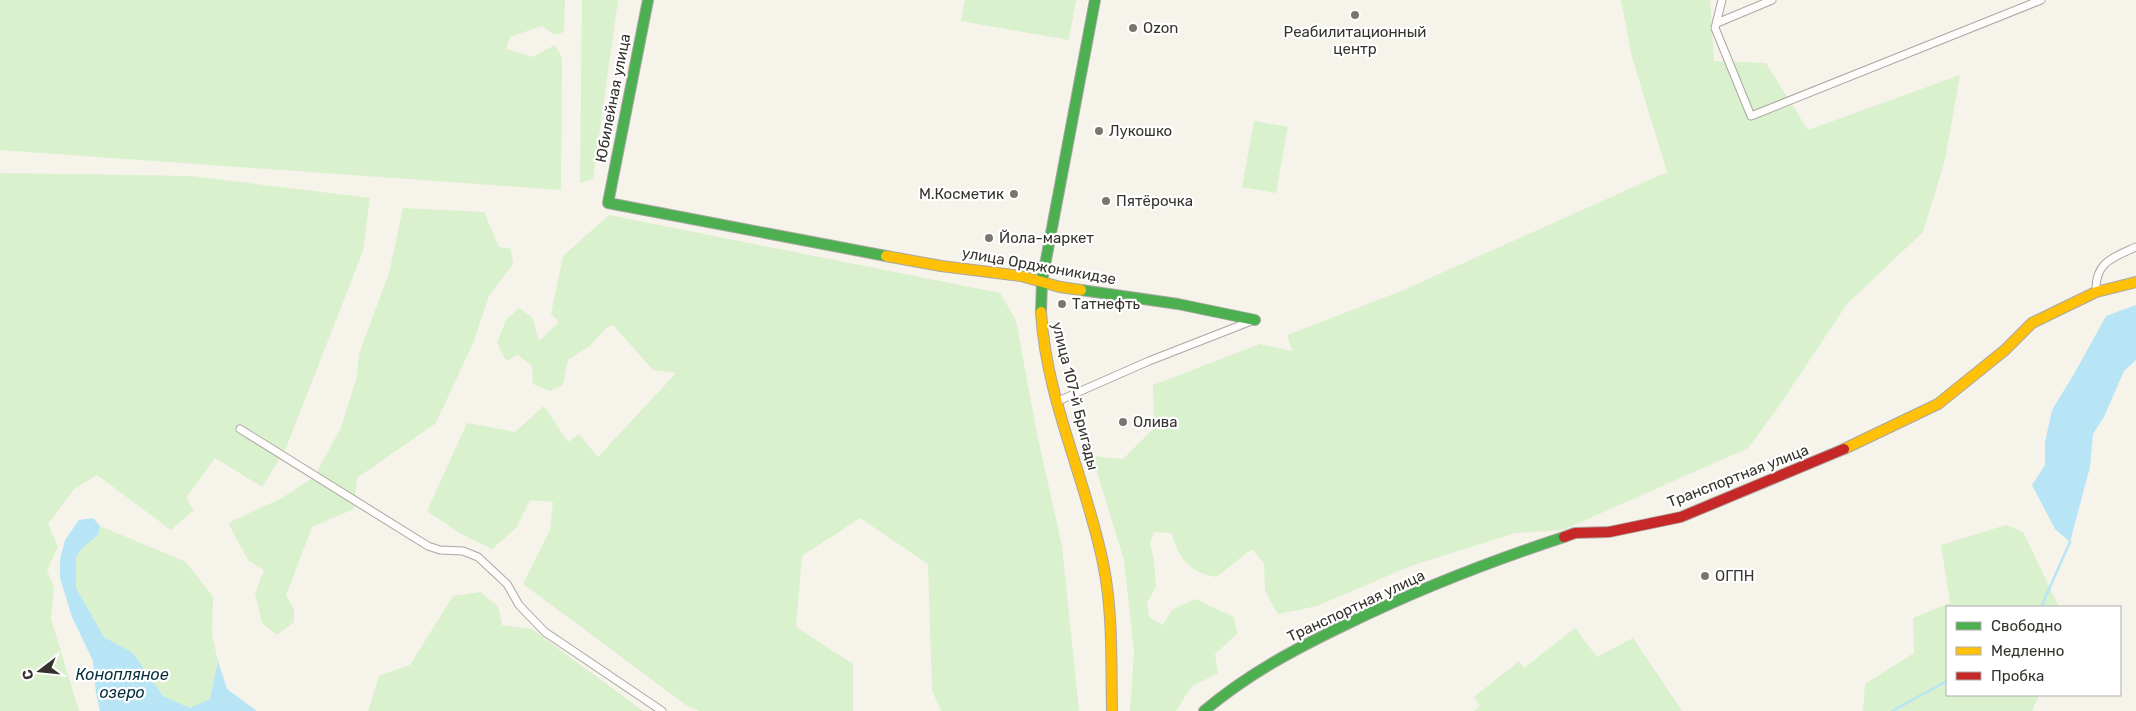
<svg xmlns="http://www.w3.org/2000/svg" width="2136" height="711" viewBox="0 0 2136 711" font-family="Rubik,sans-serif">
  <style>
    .green { fill: #d9f1cd }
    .water { fill: #b8e5f6 }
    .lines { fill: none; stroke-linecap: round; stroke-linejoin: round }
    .stream { stroke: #b8e5f6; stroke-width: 2.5 }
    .street-casing { stroke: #aaa7a2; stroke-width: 9 }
    .fast-casing { stroke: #aaa7a2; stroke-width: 12 }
    .slow-casing { stroke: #aaa7a2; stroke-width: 12 }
    .jam-casing { stroke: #aaa7a2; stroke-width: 12 }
    .street { stroke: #fefdfc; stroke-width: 7 }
    .fast { stroke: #4caf50; stroke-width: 10 }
    .slow { stroke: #ffc107; stroke-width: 10 }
    .jam { stroke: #c62828; stroke-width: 10 }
    .poi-dot { fill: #797670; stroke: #fff; stroke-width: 2 }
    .labels { text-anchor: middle; stroke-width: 4.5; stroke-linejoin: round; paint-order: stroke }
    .poi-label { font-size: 15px; fill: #36332e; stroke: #fff; text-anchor: start }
    .street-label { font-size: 15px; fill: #36332e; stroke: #fff }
    .water-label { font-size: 16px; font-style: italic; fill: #042e3c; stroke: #fff }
  </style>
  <rect width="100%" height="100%" fill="#f6f3eb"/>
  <path class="green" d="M0 0H565L564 32 554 35 542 26 510 37 506 49 532 57 555 45 562 58 561 190 0 150Z
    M582 0H618L593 179 580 183Z
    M965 0H1076L1069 40 961 21Z
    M1621 0H1710L1714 61 1766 63 1808 130 1960 75 1945 160 1923 232 1847 304 1777 409 1748 448 1563 530 1515 533 1411 566 1317 606 1278 614 1265 591 1264 564 1252 549 1216 577C1187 571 1181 560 1171 533L1154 532 1150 543 1154 561 1156 586 1147 603 1149 617 1163 625 1172 610 1195 599 1234 617 1237 634 1215 654 1218 673 1191 687 1176 711H1130L1134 652 1124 560 1092 456 1123 459 1154 428 1153 385 1260 344 1292 351 1287 335 1399 292 1667 172 1632 57Z
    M1254 121 1288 127 1276 193 1242 187Z
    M0 173 192 176 370 198 363 251 286 448 262 487 215 458 186 498 194 510 171 530 97 475 74 489 48 524 58 547 47 570 54 588 51 619 79 711H0Z
    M403 208 484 212 499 247 511 249 513 264 489 296 473 343 436 423 357 478 354 509 312 527 286 595 294 609V622L277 635 262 623 255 594 264 570 248 560 228 523 282 498 314 477 341 428 357 376 359 354 389 273Z
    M609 215 1000 293 1016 320 1037 434 1062 546 1079 711H941L932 690 928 564 860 518 802 556 796 627 853 664V711H700L686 705 523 584 550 530 553 502 530 500 516 528 492 549 463 535 427 511 467 423 515 432 544 406 568 442 579 434 598 457 676 373 653 370 613 325 606 328 590 346 568 360 563 385 550 391 533 384 532 366 518 355 506 361 497 343 506 320 519 308 532 317 539 341 559 322 551 314 563 256Z
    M2006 525 2023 532 2059 607H1947V695H2039L2032 711H1863L1865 684 1914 653 1913 618 1950 603 1941 545Z
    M100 526 186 562 213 597 212 635 218 661 210 699 190 708 163 696 133 653 104 637 75 588 76 557 82 548 98 535Z
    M480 592 498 606 502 625 532 629 643 711H368L379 676 410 665 453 596Z
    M1575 628 1597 657 1633 638 1682 711H1474L1480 706 1474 697 1519 661 1524 668Z"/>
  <path class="water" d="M2136 305V360L2124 371 2104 417 2093 434 2090 467 2070 542 2055 529 2032 485 2045 465V442L2052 410 2074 374 2106 316Z
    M93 518 100 526 98 535 82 548 76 557V588L104 637 133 653 163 696 190 708 210 699 218 661 227 689 257 711H100L96 693 93 661 72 617 60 578V559L65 540 79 520Z"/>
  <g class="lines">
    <path class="stream" d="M2041 607 2070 542
      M1892 711 1947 681"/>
    <g class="street-casing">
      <path id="street" d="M1722 0 1715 28 1751 116 2041 0
        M1717 23 1772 0
        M2096 292C2095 262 2112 258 2136 247
        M1058 401 1149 361 1254 320
        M240 429 428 546 440 550 463 551 478 557 507 584 519 605 545 632 662 711"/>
    </g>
    <g class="fast-casing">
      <path id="fast" d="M648 0 608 203 886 256
        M1081 290 1178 304 1255 320
        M1041 312 1042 281 1095 0
        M1204 711C1249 673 1297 648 1349 623 1419 589 1491 561 1564 537"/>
    </g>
    <g class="slow-casing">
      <path id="slow" d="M886 256 941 266 1021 276 1060 287 1081 290
        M1041 312C1046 399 1086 479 1103 563 1113 611 1111 662 1112 711
        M1844 449 1938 404 2005 350 2032 323 2096 292 2136 282"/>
    </g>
    <g class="jam-casing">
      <path id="jam" d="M1564 537 1575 533 1609 532 1681 517 1844 449"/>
    </g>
    <use href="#street" class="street"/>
    <use href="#fast" class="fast"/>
    <use href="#slow" class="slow"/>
    <use href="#jam" class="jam"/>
  </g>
  <g class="poi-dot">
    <circle cx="1355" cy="15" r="5"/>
    <circle cx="1133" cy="28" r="5"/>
    <circle cx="1099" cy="131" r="5"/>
    <circle cx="1014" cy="194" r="5"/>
    <circle cx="1106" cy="201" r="5"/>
    <circle cx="989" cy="238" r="5"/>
    <circle cx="1062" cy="304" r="5"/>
    <circle cx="1123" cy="422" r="5"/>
    <circle cx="1705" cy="576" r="5"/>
  </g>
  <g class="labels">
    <g class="poi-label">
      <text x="1143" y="33">Ozon</text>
      <text x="1355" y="37" text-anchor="middle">Реабилитационный<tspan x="1355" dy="17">центр</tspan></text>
      <text x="1109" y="136">Лукошко</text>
      <text x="1004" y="199" text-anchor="end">М.Косметик</text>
      <text x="1116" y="206">Пятёрочка</text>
      <text x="999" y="243">Йола-маркет</text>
      <text x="1072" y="309">Татнефть</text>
      <text x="1133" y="427">Олива</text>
      <text x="1715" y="581">ОГПН</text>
    </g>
    <g class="street-label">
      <text transform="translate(613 98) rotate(-79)" y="5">Юбилейная улица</text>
      <text transform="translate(1039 266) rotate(10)" y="5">улица Орджоникидзе</text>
      <text transform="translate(1075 396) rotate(76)" y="5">улица 107-й Бригады</text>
      <text transform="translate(1738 476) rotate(-21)" y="5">Транспортная улица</text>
      <text transform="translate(1356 606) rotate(-25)" y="5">Транспортная улица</text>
    </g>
    <g class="water-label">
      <text x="122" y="680">Конопляное<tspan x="122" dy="18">озеро</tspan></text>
    </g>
  </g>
  <rect x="1946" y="606" width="175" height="90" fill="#ffffff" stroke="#afadab"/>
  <rect x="1956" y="622" width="25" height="8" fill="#4caf50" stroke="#afadab"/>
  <text x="1991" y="631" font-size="15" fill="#36332e">Свободно</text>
  <rect x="1956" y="647" width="25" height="8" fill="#ffc107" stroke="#afadab"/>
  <text x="1991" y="656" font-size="15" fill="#36332e">Медленно</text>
  <rect x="1956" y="672" width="25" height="8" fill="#c62828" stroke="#afadab"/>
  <text x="1991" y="681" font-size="15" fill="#36332e">Пробка</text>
  <g transform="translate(40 671) rotate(254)" stroke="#ffffff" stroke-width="4" paint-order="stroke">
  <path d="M0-4L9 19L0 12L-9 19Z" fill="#36332e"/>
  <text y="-8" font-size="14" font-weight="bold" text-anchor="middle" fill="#36332e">С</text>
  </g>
</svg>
